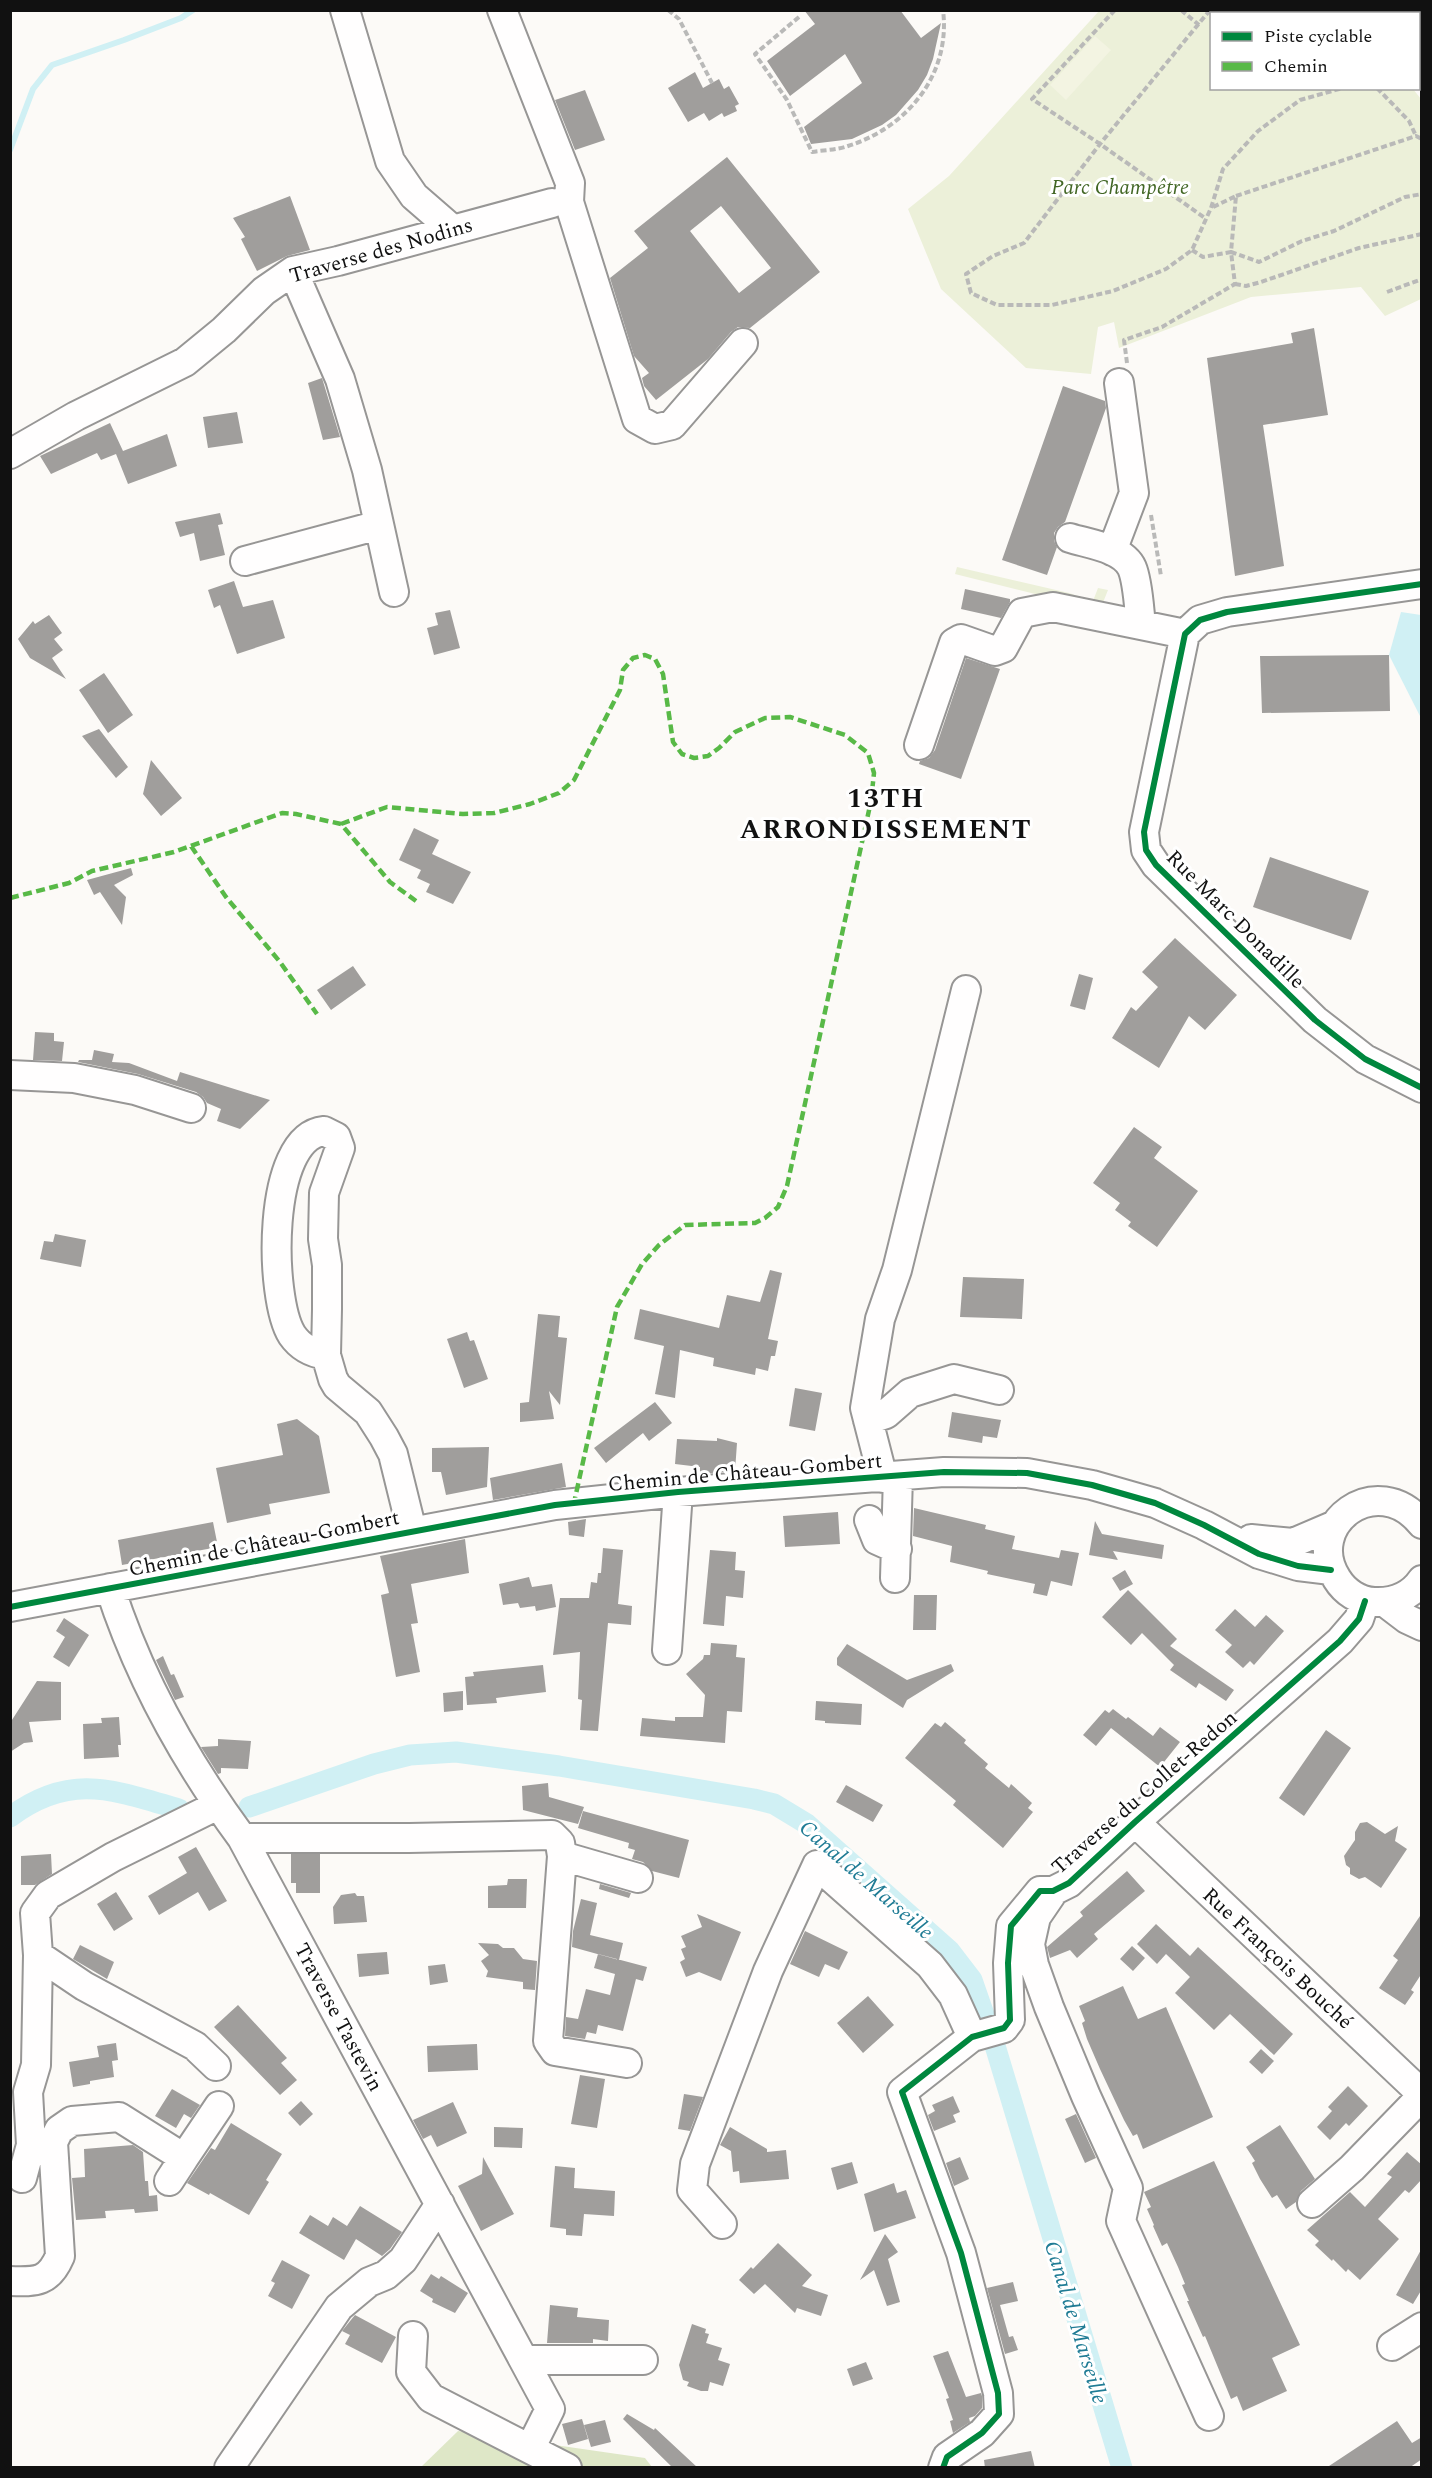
<svg xmlns="http://www.w3.org/2000/svg" width="1432" height="2478" viewBox="0 0 1432 2478" font-family="Spectral,serif">
  <style>
    .green { fill: #ecf0d9 }
    .forest { fill: #dee7c7 }
    .pitch { fill: #f3f4e2 }
    .water { fill: #d0f0f4 }
    .lines { fill: none; stroke-linecap: round; stroke-linejoin: round }
    .stream { stroke: #d0f0f4; stroke-width: 6 }
    .canal { stroke: #d0f0f4; stroke-width: 21 }
    .building { fill: #a09e9c; fill-rule: evenodd }
    .minor-casing { stroke: #979695; stroke-width: 32 }
    .path { stroke: #b9b9b8; stroke-width: 4; stroke-dasharray: 6 3; stroke-linecap: butt }
    .minor { stroke: #fffefe; stroke-width: 28 }
    .quiet { stroke: #58b947; stroke-width: 4.5; stroke-dasharray: 9 4.5; stroke-linecap: butt }
    .cycleway-casing { stroke: #fff; stroke-width: 10 }
    .cycleway { stroke: #00873e; stroke-width: 6 }
    .labels { text-anchor: middle; stroke-width: 6; stroke-linejoin: round; paint-order: stroke }
    .park-label { font-size: 21px; font-style: italic; fill: #416624; stroke: #fff }
    .street-label { font-size: 21px; fill: #111; stroke: #fff }
    .water-label { font-size: 22px; font-style: italic; fill: #207c95; stroke: #fff }
    .district-label { font-size: 27px; font-weight: bold; letter-spacing: 1.5px; fill: #111; stroke: #fff }
  </style>
  <rect width="100%" height="100%" fill="#fcfaf7"/>
  <path class="green" d="M1099 11H1349L1352 13 1212 14V88L1413 89 1421 99V299L1385 316 1361 287 1251 297 1119 348 1114 322 1098 327 1091 374 1026 368 941 289 908 209 949 176Z
    M957 567 1069 593 1093 601 1098 588 1108 590 1100 610 955 574Z"/>
  <path class="forest" d="M458 2431 645 2458 652 2467 420 2468Z"/>
  <path class="pitch" d="M1095 36 1111 50 1066 100 1050 85Z"/>
  <path class="water" d="M1401 612 1421 615V718L1389 655Z"/>
  <g class="lines">
    <path class="stream" d="M10 150 33 89 52 65 124 40 181 18 193 10"/>
    <path class="canal" d="M249 1807 374 1764 410 1755 456 1752 559 1766 754 1799 774 1804 807 1824 949 1950 972 1980 996 2049 1122 2468
      M10 1817C71 1772 113 1790 179 1809"/>
  </g>
  <path class="building" d="M804 10H900L921 38 941 23 933 59 927 75 918 90 896 115 882 125 852 139 811 144 804 127 862 83 845 54 790 96 767 61 815 24Z
    M695 72 703 88 719 79 724 89 729 86 739 104 735 106 737 111 724 117 722 113 709 121 704 113 688 122 668 88Z
    M585 90 605 140 575 150 555 100Z
    M727 157 820 272 750 328 738 327 731 332 708 359 656 400 644 386 642 378 649 373 634 356 610 278 648 248 634 231ZM721 206 771 268 739 293 690 231Z
    M290 196 310 250 287 256 257 271 241 239 245 237 233 218Z
    M1314 328 1328 415 1263 425 1284 566 1235 576 1207 358 1293 343 1291 333Z
    M322 378 340 437 323 440 308 383Z
    M1063 386 1105 401 1106 408 1065 522 1058 527 1054 533V541L1057 547 1047 575 1002 560Z
    M237 412 243 443 208 448 203 417Z
    M110 423 123 451 167 434 177 466 128 484 116 454 101 460 97 453 51 474 40 456Z
    M220 513 223 524 218 525 225 555 200 561 194 533 180 537 175 522Z
    M234 581 243 607 273 600 285 638 237 654 220 605 214 608 208 590Z
    M965 589 1010 599V602L1001 618 961 609Z
    M450 610 460 648 434 655 427 628 438 625 435 613Z
    M49 615 62 633 54 639 63 650 52 658 66 679 30 658 18 639 33 621 35 624Z
    M1389 655 1390 711 1262 713 1260 656Z
    M966 658 1000 669 961 779 919 764 920 761 929 758 935 750Z
    M104 673 133 715 108 733 79 690Z
    M99 729 128 767 116 778 82 736Z
    M151 760 182 798 161 816 143 794Z
    M414 828 439 840 432 854 471 872 453 904 426 892 430 884 417 878 421 870 399 860Z
    M1270 857 1369 891 1351 940 1253 907Z
    M131 868 133 875 114 885 126 897 122 925 100 892 94 895 87 880Z
    M1175 938 1237 995 1205 1030 1189 1016 1159 1068 1112 1038 1131 1007 1136 1011 1158 987 1142 972Z
    M353 966 366 985 331 1010 317 990Z
    M1079 974 1093 978 1085 1010 1070 1006Z
    M35 1032 54 1033V1041L64 1042 62 1061 33 1060Z
    M94 1050 114 1054 112 1062 129 1063 177 1081 180 1072 270 1100 240 1129 217 1121 221 1109 207 1103 203 1097 196 1092 138 1074 78 1062 79 1060H92Z
    M1134 1127 1162 1147 1154 1158 1198 1191 1157 1247 1128 1226 1131 1222 1115 1210 1120 1203 1093 1183Z
    M55 1234 86 1240 81 1267 40 1259 44 1241 53 1242Z
    M770 1270 782 1273 768 1339 778 1341 775 1356H771L768 1371 756 1368 755 1375 713 1366 714 1358 680 1350 675 1398 655 1394 664 1346 634 1339 640 1309 719 1328 727 1295 760 1302Z
    M963 1277 1024 1279 1022 1319 960 1317Z
    M538 1314 560 1316 558 1337 567 1338 560 1405 549 1391 554 1419 520 1422V1403L529 1402Z
    M467 1332 470 1341 474 1340 488 1379 464 1388 447 1339Z
    M795 1388 822 1393 815 1431 789 1426Z
    M655 1402 672 1423 649 1441 643 1433 606 1463 594 1448Z
    M952 1412 1001 1420 997 1438 983 1436 982 1443 948 1437Z
    M297 1419 319 1436 330 1493 269 1504 271 1514 227 1523 216 1468 283 1455 277 1424Z
    M717 1438 737 1443 735 1471 700 1474V1467L675 1464 677 1439 717 1441Z
    M489 1447 487 1487 446 1495 441 1472H432V1448Z
    M562 1463 566 1487 493 1500 490 1478Z
    M914 1508 986 1525 985 1529 1015 1536 1012 1549 1059 1558 1061 1550 1079 1553 1072 1586 1051 1581 1047 1596 1033 1593 1035 1584 987 1574 988 1571 950 1562 952 1546 913 1536Z
    M838 1512 840 1544 785 1547 783 1516Z
    M586 1519 584 1537 569 1535 568 1522Z
    M1095 1521 1102 1534 1164 1545 1162 1559 1113 1551 1118 1560 1089 1555Z
    M213 1522 218 1547 122 1565 118 1540Z
    M465 1539 469 1573 411 1584 418 1623 411 1624 420 1672 396 1677 381 1595 389 1593 380 1556Z
    M603 1548 623 1550 618 1604 632 1606 631 1625 608 1623 598 1731 580 1730 582 1700 578 1699 580 1652 553 1655 560 1598H589L591 1582 597 1583 598 1573H601Z
    M710 1550 736 1552 735 1570 745 1571 743 1598 726 1596 724 1626 703 1624Z
    M1125 1570 1133 1584 1120 1591 1112 1578Z
    M529 1577 532 1587 552 1584 556 1607 536 1611 535 1606 520 1608 518 1603 503 1605 499 1584Z
    M1128 1590 1177 1639 1170 1646 1234 1690 1226 1701 1199 1683 1196 1688 1170 1670 1174 1665 1142 1633 1131 1645 1102 1617Z
    M914 1595H937L936 1630H913Z
    M1235 1609 1255 1627 1266 1615 1284 1631 1254 1665 1250 1661 1243 1668 1225 1652 1232 1645 1215 1630Z
    M64 1618 89 1635 69 1667 53 1657 65 1637 56 1631Z
    M711 1643 737 1645 736 1657 745 1658 742 1712 727 1711 725 1743 640 1736 642 1718 675 1721V1717H703L705 1695 686 1674 703 1659 704 1655H710Z
    M847 1644 907 1680 951 1664 954 1671 907 1700 903 1708 837 1665V1658Z
    M163 1656 171 1675 174 1674 184 1697 175 1700 156 1660Z
    M543 1665 546 1692 496 1698 497 1703 467 1705 465 1677 474 1676 473 1672Z
    M37 1681 61 1682V1720L29 1722 33 1742 24 1743 10 1752V1723Z
    M463 1691V1710L444 1712 443 1693Z
    M816 1701 862 1704 861 1725 825 1723V1721L815 1720Z
    M1113 1709 1126 1719 1128 1717 1153 1736 1160 1727 1180 1742 1160 1767 1111 1728 1096 1746 1083 1735 1105 1710 1109 1713Z
    M119 1717 121 1745H118L119 1757 84 1759 83 1724 102 1723 101 1718Z
    M945 1722 966 1740 964 1743 988 1764 985 1768 1009 1788 1011 1784 1032 1803 1028 1808 1033 1812 1003 1848 953 1805 956 1801 905 1758 935 1723 941 1727Z
    M1326 1730 1351 1748 1304 1816 1279 1798Z
    M218 1739 251 1741 248 1769 221 1768V1773L218 1774 201 1747 218 1746Z
    M548 1783 549 1797 584 1807 578 1824 523 1810 522 1786Z
    M846 1785 883 1805 873 1822 836 1802Z
    M583 1811 689 1840 679 1878 652 1871 643 1862 632 1859 635 1850 628 1848 629 1843 578 1828Z
    M1367 1822 1385 1834 1398 1826 1395 1841 1407 1849 1381 1888 1365 1877 1359 1879 1350 1874V1868L1346 1865 1344 1856 1355 1840V1832L1360 1823Z
    M196 1847 227 1901 209 1911 198 1892 159 1915 148 1896 187 1873 178 1857Z
    M51 1854 52 1874 35 1885H21V1856Z
    M291 1854H320V1893H296V1883H291Z
    M1127 1871 1145 1891 1094 1934 1098 1939 1077 1958 1070 1950 1050 1958 1047 1947 1083 1916 1080 1912Z
    M508 1879H527L526 1908H488V1886L507 1885Z
    M600 1884 631 1893 629 1898 599 1889Z
    M116 1892 133 1919 114 1931 97 1904Z
    M355 1893 357 1896H364L367 1922 334 1924 333 1907 341 1895Z
    M581 1899 597 1903 590 1935 623 1943 619 1960 572 1947 573 1931Z
    M1422 1913V1973L1411 1990 1414 1992 1405 2005 1379 1988 1398 1960 1393 1956Z
    M697 1914 741 1932 721 1981 699 1972 686 1977 680 1962 685 1959 681 1949 686 1947 681 1936 702 1927Z
    M1156 1924 1190 1956 1198 1947 1293 2034 1274 2055 1230 2014 1214 2030 1175 1993 1190 1977 1166 1954 1157 1964 1137 1944Z
    M805 1931 848 1952 839 1970 825 1964 819 1977 790 1964Z
    M478 1943 498 1944 503 1948H514L523 1959 537 1961 535 1990 523 1989V1982L486 1977 488 1971 481 1961 489 1955Z
    M80 1945 114 1962 107 1979 73 1959Z
    M1132 1946 1145 1958 1133 1971 1120 1959Z
    M387 1952 389 1974 359 1977 357 1954Z
    M598 1954 647 1967 643 1981 636 1979 623 2031 598 2025 596 2034 587 2032 585 2039 565 2036 566 2017 578 2019 586 1989 610 1995 615 1974 594 1968Z
    M445 1964 448 1982 430 1985 428 1966Z
    M1123 1986 1138 2019 1166 2007 1213 2117 1143 2149 1137 2134 1133 2136 1124 2120 1100 2069 1087 2039 1082 2023 1085 2021 1079 2006Z
    M868 1996 894 2025 863 2053 837 2023Z
    M238 2005 287 2058 281 2063 297 2080 280 2095 214 2027Z
    M116 2043 118 2060 112 2061 114 2077 90 2081V2084L73 2087 69 2062 99 2057 97 2046Z
    M477 2044 478 2070 428 2072 427 2046Z
    M1261 2049 1274 2061 1262 2074 1249 2062Z
    M580 2075 605 2079 597 2128 571 2124Z
    M1348 2086 1368 2106 1349 2126 1346 2123 1330 2140 1317 2127 1332 2111 1328 2107Z
    M172 2089 200 2105 191 2118 184 2114 176 2128 155 2116Z
    M684 2094 703 2097 690 2131 678 2129Z
    M953 2096 960 2112 953 2115 956 2122 934 2131 928 2115 935 2111 932 2105Z
    M301 2101 313 2114 300 2126 288 2113Z
    M453 2102 467 2133 437 2147 431 2135 423 2139 413 2120Z
    M1076 2114 1096 2158 1085 2163 1065 2119Z
    M231 2123 282 2154 266 2180 269 2182 249 2215 210 2193 209 2195 187 2183 211 2148 215 2150Z
    M1280 2125 1315 2179 1301 2191 1296 2202 1286 2209 1277 2195 1272 2198 1260 2179 1252 2163 1255 2161 1246 2147Z
    M494 2127 523 2128 522 2148 494 2147Z
    M730 2127 767 2149V2152L786 2150 789 2179 740 2183 739 2171 733 2172 731 2151 720 2145Z
    M133 2145 143 2152 145 2181H148L149 2196 157 2195 158 2211 135 2213 134 2209 105 2211 106 2218 76 2220 72 2178 85 2177 84 2149Z
    M1407 2152 1422 2165V2179L1409 2193 1405 2190 1378 2219 1399 2239 1360 2280 1348 2269 1346 2272 1333 2259 1332 2261 1315 2245 1319 2241 1307 2230 1350 2192 1365 2207 1392 2177 1387 2174Z
    M483 2157 514 2214 481 2231 458 2186 482 2174Z
    M960 2157 969 2179 954 2186 946 2163Z
    M1214 2161 1300 2345 1272 2358 1287 2391 1243 2411 1237 2396 1231 2399 1205 2336 1203 2337 1187 2301H1189L1182 2285 1185 2284 1178 2267 1167 2243 1162 2246 1153 2226 1154 2225 1147 2209 1151 2207 1144 2192Z
    M852 2162 858 2183 837 2190 831 2168Z
    M555 2166 575 2168 574 2188 615 2191 614 2216 584 2214 582 2236 566 2235V2229L550 2227Z
    M894 2183 897 2193 906 2190 916 2218 874 2232 864 2194Z
    M360 2206 402 2232 390 2249 382 2256 356 2239 344 2260 299 2233 310 2215 328 2226 333 2217 347 2226Z
    M885 2234 898 2252 888 2259 900 2302 887 2306 874 2270 860 2280Z
    M778 2243 812 2275 802 2286 828 2295 821 2316 797 2308 795 2313 765 2284 754 2294 739 2280 751 2267 753 2269Z
    M1422 2248V2289L1413 2304 1396 2295Z
    M282 2260 310 2275 292 2309 268 2296 275 2283 271 2281Z
    M431 2274 439 2279 441 2276 468 2293 455 2313 432 2302 433 2299 420 2291Z
    M1013 2282 1018 2301 1000 2305 1009 2337 1013 2336 1018 2350 1005 2354 987 2288Z
    M550 2305 578 2308 577 2317 609 2320 608 2341 593 2339V2343H547Z
    M355 2315 396 2337 382 2363 345 2344 350 2335 342 2331Z
    M692 2324 706 2329 705 2333 709 2334 706 2343 722 2348 718 2360 730 2364 723 2386 710 2382 708 2391H701L687 2386 689 2382 683 2380 679 2365Z
    M948 2351 966 2397 981 2393 982 2396V2408L975 2416 969 2418 970 2422 953 2433 950 2421 953 2420 946 2399 949 2398 933 2356Z
    M866 2362 873 2379 853 2386 847 2369Z
    M627 2414 654 2430 655 2428 698 2468H673L623 2419Z
    M582 2419 588 2439 568 2445 562 2424Z
    M605 2420 611 2442 591 2447 584 2425Z
    M1397 2421 1412 2443 1422 2437V2459L1409 2468H1326Z
    M1031 2451 1035 2468H985L984 2460Z"/>
  <g class="lines">
    <g class="minor-casing">
      <path id="minor" d="M345 10 390 161 414 196 452 229
        M502 10 570 183 569 202 637 419 655 429 672 425 743 343
        M293 271 340 379 367 470 394 592
        M10 454 76 416 185 362 224 330 264 291 293 271 338 261 552 203
        M1070 538C1089 544 1123 548 1132 568 1138 582 1139 609 1141 625
        M1112 551 1134 493 1119 383
        M245 561 379 525
        M1422 584 1227 612 1200 620 1185 634 1144 832 1146 850 1156 865 1315 1020 1365 1059 1422 1088
        M919 745 954 643 961 639 995 651 1003 648 1022 613 1053 607 1185 634
        M10 1075 74 1078 135 1090 191 1108
        M326 1355C312 1353 301 1348 292 1335 269 1299 266 1137 324 1131L336 1137 340 1148 324 1193 323 1239 327 1265V1309L326 1355 333 1379 337 1386 368 1412 384 1437 393 1454 412 1531
        M868 1420 886 1414 910 1393 954 1379 999 1390
        M883 1478 865 1408 880 1319 897 1270 966 990
        M869 1520 877 1540 897 1549
        M1422 1524C1377 1468 1302 1525 1337 1579 1345 1592 1359 1601 1374 1602 1393 1603 1411 1596 1422 1580
        M1251 1539 1293 1543 1335 1525
        M895 1578 898 1476
        M110 1588C139 1678 186 1762 242 1838L550 2409 531 2447
        M1386 1603 1407 1619 1422 1626
        M10 1607 555 1505 678 1492 944 1472 1027 1473 1092 1485 1155 1503 1204 1525 1259 1554 1298 1566 1331 1570
        M667 1650 678 1492
        M1135 1822 1422 2094
        M242 1838H409L552 1835 560 1843 562 1856 548 2041 555 2051 627 2063
        M562 1856 638 1878
        M1051 1895 1036 1917 1030 1944 1034 1965 1049 2007 1086 2096 1128 2188 1121 2221 1209 2416
        M216 2066 195 2046 84 1986 38 1955 35 1913 48 1895 113 1857 218 1805
        M22 2178 31 2145 28 2092 36 2065 38 1955
        M169 2181 184 2158
        M1312 2203 1352 2168 1422 2096
        M722 2224 692 2190 695 2164 768 1971 817 1865 930 1965 953 1995 972 2037
        M10 2281C37 2282 49 2282 60 2256L53 2142 59 2130 72 2121 119 2117 184 2158 219 2106
        M413 2336 411 2372 431 2398 567 2468
        M1392 2346 1422 2327
        M524 2360H643
        M229 2468 339 2307 369 2282 386 2275 403 2260 440 2204
        M943 2468 947 2457 982 2433 999 2414 998 2393 961 2253 902 2092 972 2037 1004 2028 1010 2020 1008 1963 1011 1926 1040 1891H1053L1069 1883 1135 1822 1340 1641 1359 1619 1365 1601"/>
    </g>
    <path class="path" d="M668 10 679 19 712 83
      M1115 10 1032 99 1100 144 1205 218
      M1181 10 1199 25
      M1210 10 1100 144 1024 243 993 256 966 274 971 293 997 305H1052L1113 291 1166 269 1192 250 1211 208 1223 169 1258 131 1300 100 1343 88
      M1278 10 1282 14
      M799 17 755 54 787 100 812 152C823 150 837 150 848 146 908 127 951 74 943 10
      M1377 88 1409 121 1416 136
      M1236 196 1416 136 1422 139
      M1192 250 1203 257 1231 252 1236 196 1211 208
      M1235 284 1246 286 1261 282 1359 248 1422 234
      M1387 292 1422 279
      M1127 363 1124 340 1162 327 1235 284 1231 252 1259 262 1302 241 1334 231 1405 197 1422 194
      M1151 515 1161 576"/>
    <use href="#minor" class="minor"/>
    <path class="quiet" d="M341 824 387 807 463 814 494 813 530 804 559 793 574 780 620 690 623 670 633 658 645 655 655 659 663 674 673 742 682 754 694 758 708 756 719 748 735 732 765 718 790 717 845 735 868 753 874 773 871 801 787 1186 778 1207 765 1218 755 1223 685 1225 659 1245 642 1264 617 1307 574 1503
      M191 846 226 897 280 962 317 1014
      M10 898 69 883 92 871 174 852 282 813 296 814 341 824 390 882 416 901"/>
    <g class="cycleway-casing">
      <path id="cycleway" d="M1422 584 1227 612 1200 620 1185 634 1144 832 1146 850 1156 865 1315 1020 1365 1059 1422 1088
        M10 1607 555 1505 678 1492 944 1472 1027 1473 1092 1485 1155 1503 1204 1525 1259 1554 1298 1566 1331 1570
        M943 2468 947 2457 982 2433 999 2414 998 2393 961 2253 902 2092 972 2037 1004 2028 1010 2020 1008 1963 1011 1926 1040 1891H1053L1069 1883 1135 1822 1340 1641 1359 1619 1365 1601"/>
    </g>
    <use href="#cycleway" class="cycleway"/>
  </g>
  <g class="labels">
    <g class="park-label">
      <text x="1120" y="194">Parc Champêtre</text>
    </g>
    <g class="street-label">
      <text transform="translate(381 250) rotate(-16)" y="7">Traverse des Nodins</text>
      <text transform="translate(1236 919) rotate(45)" y="7">Rue Marc Donadille</text>
      <text transform="translate(745 1472) rotate(-5)" y="7">Chemin de Château-Gombert</text>
      <text transform="translate(264 1543) rotate(-11)" y="7">Chemin de Château-Gombert</text>
      <text transform="translate(1144 1792) rotate(-41)" y="7">Traverse du Collet-Redon</text>
      <text transform="translate(1278 1958) rotate(43)" y="7">Rue François Bouché</text>
      <text transform="translate(339 2017) rotate(62)" y="7">Traverse Tastevin</text>
    </g>
    <g class="water-label">
      <text transform="translate(867 1879) rotate(41)" y="8">Canal de Marseille</text>
      <text transform="translate(1077 2322) rotate(73)" y="8">Canal de Marseille</text>
    </g>
    <g class="district-label">
      <text x="886" y="807">13TH<tspan x="886" dy="31">ARRONDISSEMENT</tspan></text>
    </g>
  </g>
  <rect width="1432" height="2478" fill="none" stroke="#111111" stroke-width="24"/>
  <rect x="1210" y="12" width="210" height="78" fill="#ffffff" stroke="#a0a0a0" stroke-width="1.5"/>
  <rect x="1222" y="32" width="30" height="9" fill="#00873e" stroke="#a0a0a0" stroke-width="1.5"/>
  <text x="1264" y="42" font-size="18" fill="#111111">Piste cyclable</text>
  <rect x="1222" y="62" width="30" height="9" fill="#58b947" stroke="#a0a0a0" stroke-width="1.5"/>
  <text x="1264" y="72" font-size="18" fill="#111111">Chemin</text>
</svg>
